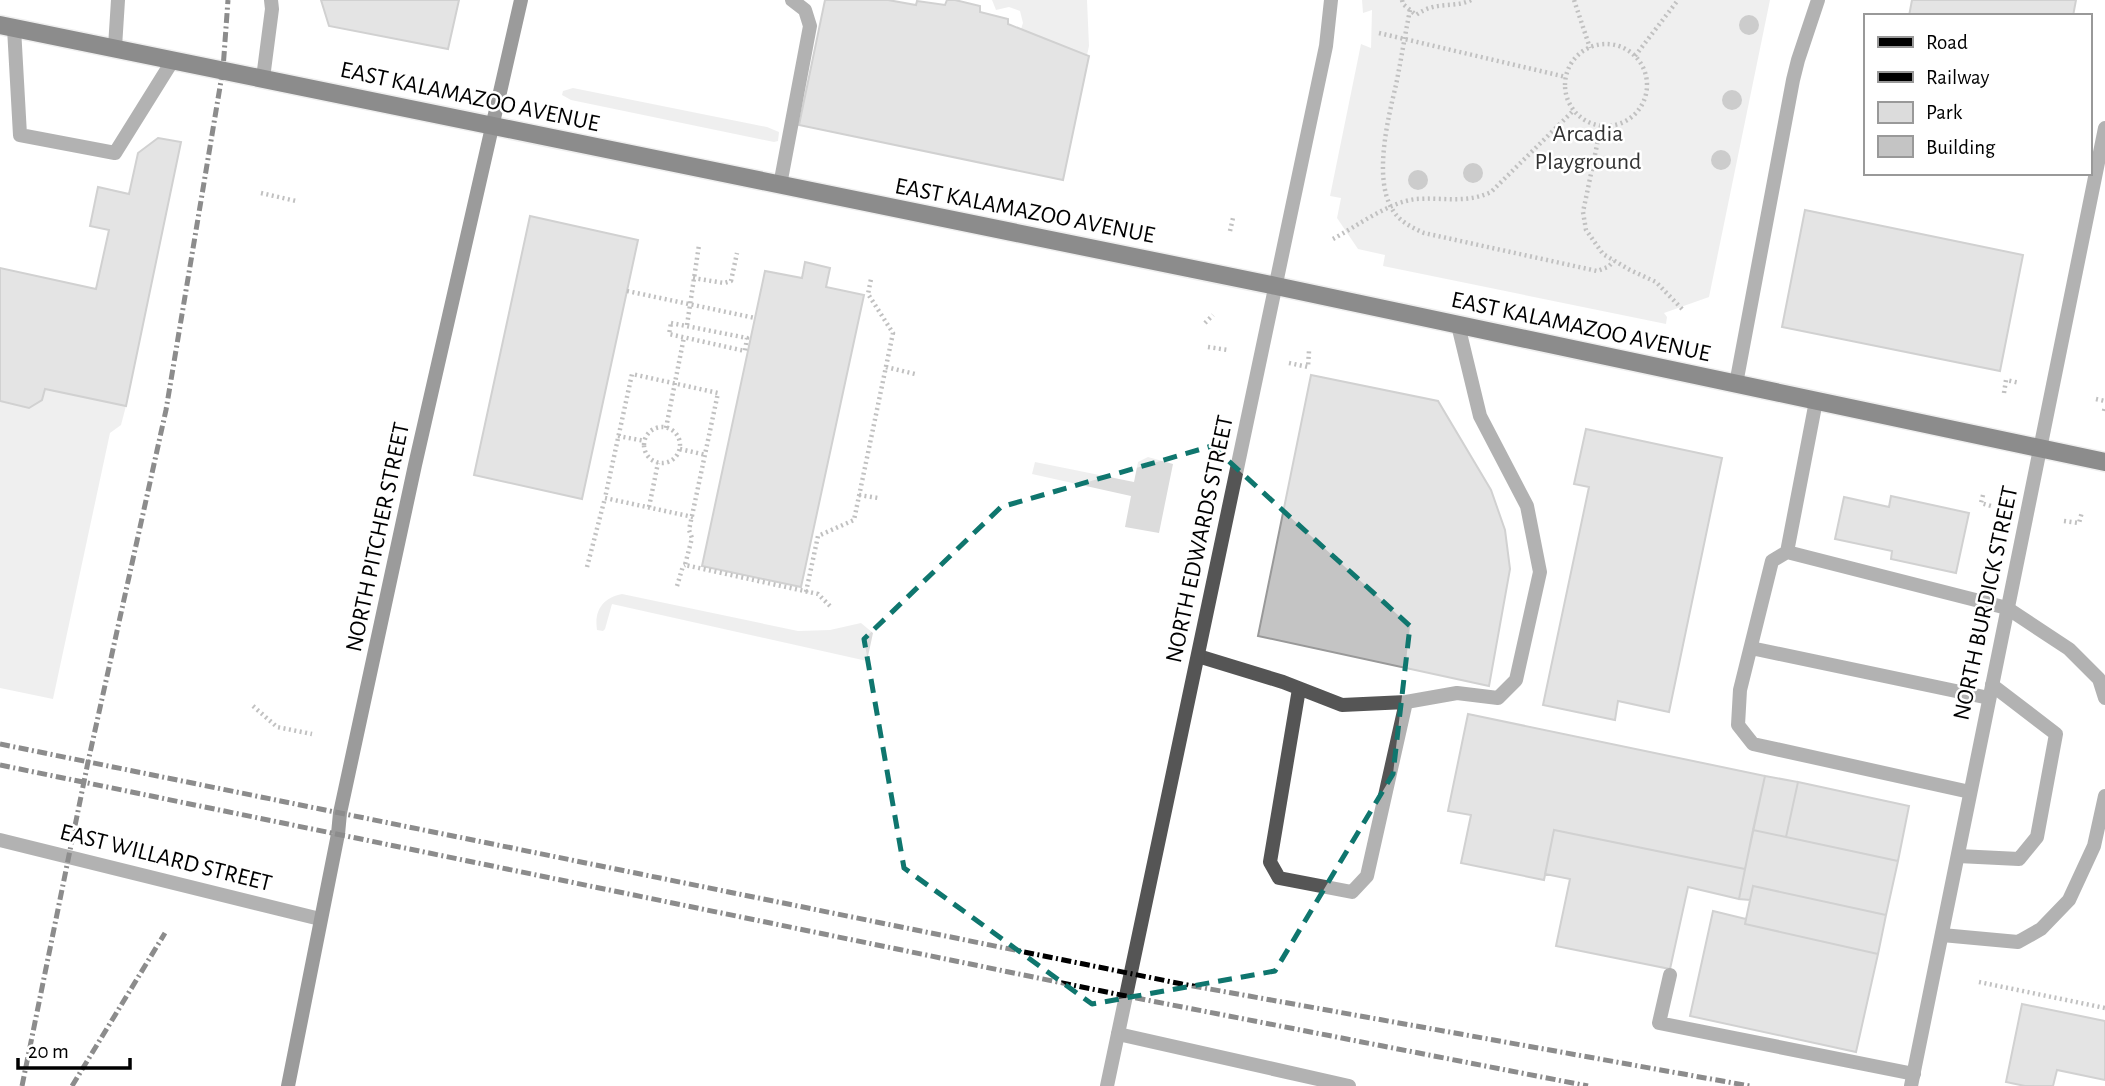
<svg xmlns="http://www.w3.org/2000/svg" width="2105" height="1086" viewBox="0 0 2105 1086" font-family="'Alegreya Sans',sans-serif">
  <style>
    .green { fill: #dcdcdc }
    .building { fill: #c4c4c4; stroke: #999; stroke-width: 2 }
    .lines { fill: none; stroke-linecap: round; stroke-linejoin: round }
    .primary-casing { stroke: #dbdbdb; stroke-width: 21 }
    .path { stroke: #777; stroke-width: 4.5; stroke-dasharray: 2 3.5; stroke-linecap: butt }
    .lane { stroke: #555; stroke-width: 14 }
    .street { stroke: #555; stroke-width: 14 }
    .secondary { stroke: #222; stroke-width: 14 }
    .primary { stroke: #000; stroke-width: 18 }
    .rail { stroke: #000; stroke-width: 5; stroke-dasharray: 10 3.5 2 3.5; stroke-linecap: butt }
    .tree { fill: #8f8f8f }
    .marked { fill: none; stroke: #0f766e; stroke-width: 5; stroke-dasharray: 14 9; stroke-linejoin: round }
    .labels { text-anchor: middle; stroke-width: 5; stroke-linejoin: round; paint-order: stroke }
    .street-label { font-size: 24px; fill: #000; stroke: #fff }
    .park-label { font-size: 24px; fill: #333; stroke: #fff }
  </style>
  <rect width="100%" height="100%" fill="#fff"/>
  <path class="green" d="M992 0H1087L1089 46 1087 55 1021 29 1023 23 1020 11 1009 7 996 10Z
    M1362 0H1770L1709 297 1664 313 1667 317 1666 324 1383 266 1385 255 1358 249 1337 218 1341 198 1330 196 1361 44 1371 48 1372 10 1363 13Z
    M573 88 767 127 779 132 778 141 774 142 571 100 562 95 563 91Z
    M45 389 126 406 121 425 110 433 53 699 0 688V401L29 408 42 400Z
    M1148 457 1173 464 1159 533 1125 527 1131 496 1032 474 1035 462 1134 482 1138 462Z
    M622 594 798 631 830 630 861 623 873 633 867 661 612 604 605 629 603 631 597 630C594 610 603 598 622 594Z"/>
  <path class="building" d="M321 0H459L448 49 329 26Z
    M825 0H888L916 5 917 1 945 5 947 0H955L980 6V12L1008 19V24L1089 56 1063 180 799 125Z
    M1912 0H2076L2073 16H1909Z
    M158 138 181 142 126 406 45 389 42 400 29 408 0 401V268L96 289 109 230 90 226 98 187 129 194 138 153Z
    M1805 210 2023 255 2000 371 1782 327Z
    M530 216 638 240 582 499 474 475Z
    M805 262 830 268 826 287 864 295 801 587 702 566 765 271 802 278Z
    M1311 375 1438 401 1491 490 1505 530 1510 569 1489 686 1258 636Z
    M1586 429 1722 458 1669 712 1618 701 1615 720 1543 705 1589 487 1574 484Z
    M1891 496 1969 513 1956 573 1891 559 1892 551 1835 539 1844 497 1889 507Z
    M1468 714 1765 776 1745 869 1554 830 1544 880 1461 863 1471 815 1448 811Z
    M1765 776 1798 782 1786 837 1753 830Z
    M1798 782 1909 806 1898 861 1786 837Z
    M1554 830 1745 869 1739 899 1688 887 1670 969 1556 946 1570 879 1545 874Z
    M1753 830 1898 861 1886 915 1753 886 1750 900 1739 899Z
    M1753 886 1886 915 1878 954 1745 924Z
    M1713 911 1746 919 1745 924 1878 954 1856 1052 1690 1016Z
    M2022 1004 2105 1021V1080L2057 1070 2053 1086H2025L2006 1082Z"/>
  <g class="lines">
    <g class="primary-casing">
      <path id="primary" d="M0 25 1276 286 2105 462"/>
    </g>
    <path class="path" d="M1402 0 1403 4 1416 15C1437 0 1453 9 1471 0
      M1574 0 1590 48
      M1410 10C1405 35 1401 60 1396 85 1388 118 1374 176 1391 207 1398 221 1411 227 1424 233L1597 271 1608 267 1614 261
      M1379 33 1566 77
      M1565 85a41 41 0 1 1 82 0a41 41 0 1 1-82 0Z
      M1635 56 1678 0
      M1601 126 1583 212 1586 230 1603 254 1630 270 1656 282 1684 311
      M261 193 296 201
      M1230 231 1233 218
      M1333 239C1357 226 1389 202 1416 199 1442 197 1466 204 1491 192L1573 111
      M693 278 724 283 731 281 737 253
      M627 291 755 318
      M671 323 747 338 745 351 669 334Z
      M1205 323 1213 315
      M687 325 699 245
      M1208 347 1228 350
      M1289 363 1308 367 1309 351
      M886 367 915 374
      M2004 393 2006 380 2020 383
      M2096 399 2105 401
      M2104 411 2105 406
      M644 445a18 18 0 1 1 36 0a18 18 0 1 1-36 0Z
      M666 428 684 337
      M618 436 645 441
      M680 449 706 455
      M859 495 878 498
      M1983 495 1981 503 1991 506
      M649 507 658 463
      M693 517 605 498 632 374 718 393 689 530 692 538 685 565 818 594 832 608
      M2064 521 2079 523 2082 512
      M587 567 605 498
      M677 586 683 566 685 565
      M806 592 818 536 854 520 893 333 868 294 871 279
      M253 706 277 727 312 734
      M1979 982 2105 1008"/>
    <path class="lane" d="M14 28 20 135 115 153 173 60
      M115 47 118 0
      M263 78 272 9 271 0
      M780 185 810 26 805 10 792 0
      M1736 384 1793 80 1798 60 1818 0
      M1787 552 1816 401
      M1751 648 1989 698
      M1198 656 1283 682 1342 705 1406 702 1457 693 1498 698 1516 680 1540 572 1527 506 1480 416 1458 325
      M1299 689 1270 862 1279 878 1352 892 1367 876 1406 702
      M1970 792 1753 744 1738 725 1740 690 1772 561 1787 552 2007 608 2069 649 2099 679 2105 698
      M1958 856 2019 859 2037 837 2056 734 1992 685
      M1942 935 2018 942 2041 929 2069 900 2094 846 2105 796
      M1670 975 1659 1023 1914 1074
      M1118 1034 1349 1086"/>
    <path class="street" d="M0 840 320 919
      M1107 1086 1326 46 1331 0
      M1911 1086 2105 128"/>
    <path class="secondary" d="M288 1086 338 834 340 813 415 465 521 0"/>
    <use href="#primary" class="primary"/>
    <path class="rail" d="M0 744 1182 984 1750 1086
      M0 765 1126 996 1588 1086
      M22 1086 88 762 166 410 223 69 228 0
      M72 1086 165 933"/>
  </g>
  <g class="tree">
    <circle cx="1749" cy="25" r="10"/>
    <circle cx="1732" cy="100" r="10"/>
    <circle cx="1721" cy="160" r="10"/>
    <circle cx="1473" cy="173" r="10"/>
    <circle cx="1418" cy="180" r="10"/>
  </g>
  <path d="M0 0H2105V1086H0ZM1212 446 1410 626 1393 774 1275 971 1092 1004 904 868 864 639 1001 507Z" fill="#fff" fill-opacity=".55" fill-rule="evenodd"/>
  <path class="marked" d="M1212 446 1410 626 1393 774 1275 971 1092 1004 904 868 864 639 1001 507Z"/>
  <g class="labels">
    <g class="street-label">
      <text transform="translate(470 96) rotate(12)" y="8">EAST KALAMAZOO AVENUE</text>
      <text transform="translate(1025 210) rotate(11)" y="8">EAST KALAMAZOO AVENUE</text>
      <text transform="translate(1581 326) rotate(12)" y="8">EAST KALAMAZOO AVENUE</text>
      <text transform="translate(377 537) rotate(-78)" y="8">NORTH PITCHER STREET</text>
      <text transform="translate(1199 539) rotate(-78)" y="8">NORTH EDWARDS STREET</text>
      <text transform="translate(1985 603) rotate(-78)" y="8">NORTH BURDICK STREET</text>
      <text transform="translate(166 857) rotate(14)" y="8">EAST WILLARD STREET</text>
    </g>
    <g class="park-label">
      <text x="1588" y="141">Arcadia<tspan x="1588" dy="28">Playground</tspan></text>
    </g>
  </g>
  <rect x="1864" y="14" width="228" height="161" fill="#ffffff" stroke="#999999" stroke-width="2"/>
  <rect x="1878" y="37" width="35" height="10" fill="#000000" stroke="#999999" stroke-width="2"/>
  <text x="1926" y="49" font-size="21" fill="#000000">Road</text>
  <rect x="1878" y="72" width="35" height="10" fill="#000000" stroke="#999999" stroke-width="2"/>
  <text x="1926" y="84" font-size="21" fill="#000000">Railway</text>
  <rect x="1878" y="102" width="35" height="21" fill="#dcdcdc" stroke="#999999" stroke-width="2"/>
  <text x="1926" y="119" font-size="21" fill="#000000">Park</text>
  <rect x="1878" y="136" width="35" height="21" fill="#c4c4c4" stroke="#999999" stroke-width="2"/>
  <text x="1926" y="154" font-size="21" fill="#000000">Building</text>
  <path d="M18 1058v10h112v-10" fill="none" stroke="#000000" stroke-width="3.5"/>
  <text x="28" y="1058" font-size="21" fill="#000000" stroke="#ffffff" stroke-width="5" paint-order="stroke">20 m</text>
</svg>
